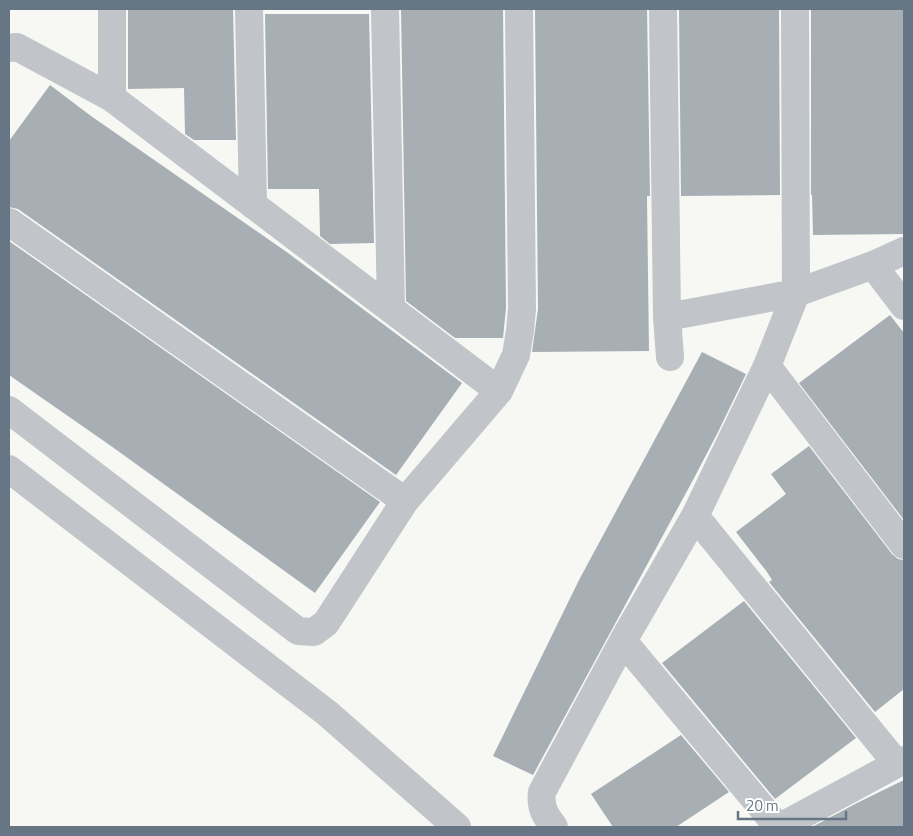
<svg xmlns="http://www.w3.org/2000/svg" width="913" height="836" viewBox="0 0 913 836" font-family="'Titillium Web',sans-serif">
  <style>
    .building { fill: #a7afb5 }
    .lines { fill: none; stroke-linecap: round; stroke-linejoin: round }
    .minor { stroke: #c1c4c8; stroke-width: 28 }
  </style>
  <rect width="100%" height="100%" fill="#f7f7f4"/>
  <path class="building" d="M128 9H233L236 140H194L185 134 184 88 128 89Z
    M401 9H503L506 308 503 338H455L406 301Z
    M535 9H647L650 196H647V198L649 351 532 352 538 309Z
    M679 9H779L780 195 681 196Z
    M811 9H904V234L813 235 812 195H811Z
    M265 14H369L374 243 330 244 320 236 319 189H268Z
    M50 85 91 116 288 253 462 383 396 475 18 209 9 207V141Z
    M9 241 380 502 315 593 111 446 9 375Z
    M890 315 904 333V520L799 383Z
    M702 352 746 374 718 432 693 480 533 775 493 756 579 580Z
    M809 446 892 554 898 559 904 560V689L875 712 769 582 772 580 767 572 736 532 786 494 771 474Z
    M744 601 856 738 775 799 662 663Z
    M681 735 729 792 676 827H613L591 794Z
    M904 780V827H812L857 803Z"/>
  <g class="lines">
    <path class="minor" d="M112 9V98
      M249 9 253 205
      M385 9 391 309
      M663 9 667 317 670 357
      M9 48 17 47 112 98 499 391
      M9 222 405 501
      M873 265 904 306
      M667 317 796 293 873 265 904 251
      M767 366 904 545
      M9 410 298 631 314 632 326 623 405 501 499 391 516 355 520 331 522 309 519 9
      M9 469 327 713 457 827
      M695 516 897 764
      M623 641 778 827
      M554 827C545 815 540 808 542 792L623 641 695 516 767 366 796 293 795 9
      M780 827 904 760"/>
  </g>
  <rect width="913" height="836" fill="none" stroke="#677684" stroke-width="20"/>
  <path d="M738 811v8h108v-8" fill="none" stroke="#677684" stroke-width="2.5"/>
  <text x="746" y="811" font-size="15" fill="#677684" stroke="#ffffff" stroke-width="4" paint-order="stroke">20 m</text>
</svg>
